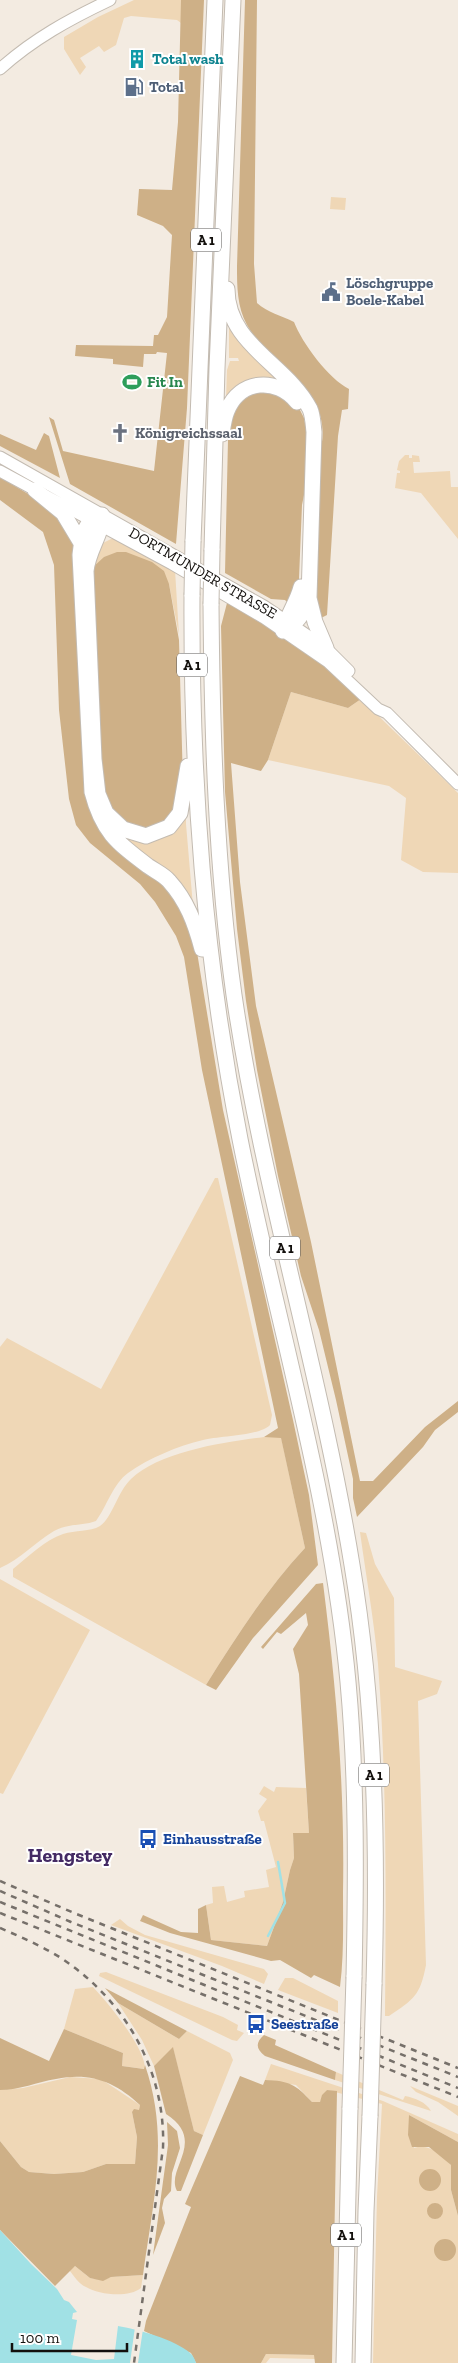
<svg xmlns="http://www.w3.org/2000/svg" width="458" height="2363" viewBox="0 0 458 2363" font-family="'Zilla Slab',serif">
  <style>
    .green { fill: #efd7b6 }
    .forest { fill: #ceb087 }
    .water { fill: #a1e1e5 }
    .pier { fill: #f3ebe1 }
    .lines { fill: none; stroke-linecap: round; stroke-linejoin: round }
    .stream { stroke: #a1e1e5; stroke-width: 2.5 }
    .secondary-casing { stroke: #c3bbb1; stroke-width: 13 }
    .motorway-casing { stroke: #c3bbb1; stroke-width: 17 }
    .secondary { stroke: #fff; stroke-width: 11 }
    .motorway { stroke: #fff; stroke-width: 15 }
    .rail { stroke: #76706a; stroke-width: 2.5; stroke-dasharray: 6 6; stroke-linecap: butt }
    .motorway-bridge-casing { stroke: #c3bbb1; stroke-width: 17; stroke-linecap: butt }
    .motorway-bridge { stroke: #fff; stroke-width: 15 }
    .labels { text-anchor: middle; stroke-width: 4; stroke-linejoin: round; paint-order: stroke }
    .shield { fill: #fff; stroke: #5a5856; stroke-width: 1 }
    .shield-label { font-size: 14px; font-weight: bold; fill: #13100d }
    .culture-label { font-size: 15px; font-weight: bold; fill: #0d838f; stroke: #fff; text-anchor: start }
    .service-label { font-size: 15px; font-weight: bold; fill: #4e5e75; stroke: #fff; text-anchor: start }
    .leisure-label { font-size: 15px; font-weight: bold; fill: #27864d; stroke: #fff; text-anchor: start }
    .worship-label { font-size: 15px; font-weight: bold; fill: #5b616d; stroke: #fff; text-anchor: start }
    .street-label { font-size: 15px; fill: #13100d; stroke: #fff }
    .transit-label { font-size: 15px; font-weight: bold; fill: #164399; stroke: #fff; text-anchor: start }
    .district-label { font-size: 20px; font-weight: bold; fill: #442a64; stroke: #fff }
  </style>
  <rect width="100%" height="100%" fill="#f3ebe1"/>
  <path class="green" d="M134 0H181V23L177 20 131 16 124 18 116 45 104 52 99 46 80 58 86 67 80 75 64 49V37L98 17Z
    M331 197 346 198 345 210 330 209Z
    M229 321 240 344 286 381 226 400 227 370 230 361H239L238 358H229Z
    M405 455H409V458H412V455L419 456 420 462H413L414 473 450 471 451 487H458V539L421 493 395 488 397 473H400V471L397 470 399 461Z
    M111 539H117L175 570 179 635 169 584 91 569 101 544Z
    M291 692 348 708 361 699 458 793V873L423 872 401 860 406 798 389 786 268 760Z
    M186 812V824L193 906 129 847 111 825Z
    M215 1178H218L272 1415 270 1425C260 1436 218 1436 203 1440 178 1446 149 1458 128 1473 113 1484 107 1506 96 1521 83 1526 69 1523 54 1531 35 1542 21 1559 0 1568V1347L7 1338 101 1389Z
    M264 1437H281L305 1548C266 1590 236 1637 206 1685L13 1577V1569C28 1557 45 1540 63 1534 75 1530 90 1532 100 1526 112 1518 118 1491 131 1479 160 1451 226 1442 264 1437Z
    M360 1532 366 1533 375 1564 394 1598 395 1667 442 1681 437 1694 418 1701 426 1965C420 1996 414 1999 389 2016H385C386 1899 387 1781 378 1664 374 1620 366 1576 360 1532Z
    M0 1579 90 1630 3 1794 0 1793Z
    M264 1786 274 1792 276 1787 306 1788 309 1833H293L294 1858 290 1870 283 1902 267 1946 211 1940 206 1905 213 1903 212 1887 224 1886 227 1902 245 1897 244 1891 269 1887 266 1870 276 1867 264 1821H261L258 1811 267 1799 259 1794Z
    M120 1919 128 1926 145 1935 264 1969 268 1974 264 1984 222 1966 111 1925Z
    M106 1972 223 2017 238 2025 237 2030 244 2033 237 2041 232 2040 99 1976 100 1973Z
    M285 1978H293L338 2001V2013L278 1990Z
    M93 1987C108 2003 145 2047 145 2069L122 2066 123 2053 64 2029 75 1989Z
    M118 2003 179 2039 187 2031 230 2053 233 2060 203 2135 194 2131 173 2048 154 2066 142 2040Z
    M271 2064 383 2101 458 2134V2142L409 2115 414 2148C430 2143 441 2155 451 2165V2190L458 2216V2363H373L377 2197 382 2104 327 2090 320 2102H312L296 2085 265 2080Z
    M336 2072 403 2100 405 2096C415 2098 426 2102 431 2111L335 2080Z
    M70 2077 101 2079 140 2105 139 2110 132 2112 137 2137 135 2164H106L83 2172 54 2174 29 2172 21 2167 0 2141V2090L23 2088Z
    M410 2086 458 2106V2116L438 2102 416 2092Z
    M75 2266 90 2278 103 2280 111 2277 143 2275 141 2288C129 2298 99 2295 86 2287 79 2284 74 2276 69 2270Z
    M266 2354 315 2355V2359L270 2358 266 2363H261Z"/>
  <path class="forest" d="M181 0H204L187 408 176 544 70 484 49 417 54 420 63 451 154 471 167 353 157 352 156 354H144L143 367 113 364V359L75 356 76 345 153 346 154 335H158L167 317 172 235 163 226 137 215 139 189 172 190 178 122Z
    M245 0H257L254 264 257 303C267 312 282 316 294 322 302 343 329 379 349 389L348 409 342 410 338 436 327 615 319 619 314 602 318 459C341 390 273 372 247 325 237 307 237 286 237 266Z
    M263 388 298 406 304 418 307 434V480L302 505 299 579 287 602 285 600 271 599 225 573 228 440C234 407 234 404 263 388Z
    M44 433 49 436 60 478 0 446V434L36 450Z
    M0 477 53 509 73 538 91 800 173 891 196 946 223 1110 293 1420 309 1495 318 1565 253 1638 216 1690 206 1685C236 1637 266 1590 305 1548L281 1438 264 1437 278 1428 202 1070 184 957 176 936 155 902 140 884 90 843 76 825 69 799 59 710 54 565 43 532 0 500Z
    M117 552H126L152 562 164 571 169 584 179 640 183 783 177 811 154 830 127 827 103 799 91 569 104 557Z
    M227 603 274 629 330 668 361 699 348 708 291 692 268 760 261 771 231 763 240 882 256 1006 311 1242 360 1481H373L425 1427 458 1401V1412L435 1430 423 1447 357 1517 353 1498V1479L336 1400 319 1330 301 1276 278 1176 257 1070 246 1001 237 929 225 792 221 626Z
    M323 1583C336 1686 345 1788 343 1892 343 1924 344 1956 340 1987L314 1975 311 1978 280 1960 271 1961 170 1933 140 1921 143 1915 181 1932 198 1933V1909L206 1905 211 1940 267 1946 283 1902 290 1870 294 1858 293 1833H309L299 1674 293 1649 308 1625 306 1613 281 1634 277 1632 263 1649 261 1647 316 1584Z
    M105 1988 187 2031 179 2039 118 2003Z
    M64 2029 123 2053 122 2066 144 2069 145 2065C170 2138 153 2201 143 2275L111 2277 103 2281 90 2278 75 2266 55 2286 0 2230V2141L21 2167 29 2172 54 2174 83 2172 106 2164H135L137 2137 132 2112 134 2109 139 2110 140 2105C115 2082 91 2072 56 2079 37 2082 20 2090 0 2090V2038L49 2061Z
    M264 2035 276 2040 275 2045 336 2072 335 2080 265 2056C256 2049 255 2043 264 2035Z
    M173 2047 194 2131 203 2135 181 2191H177C165 2169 208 2141 166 2114L154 2066Z
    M240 2076 263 2085 265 2080C290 2081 295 2084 312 2102H320L322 2095 327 2090 337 2091 332 2363H315L314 2355 266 2354 261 2363H196L191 2353 144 2331 146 2321 191 2207 185 2204Z
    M409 2115 458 2142V2216L451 2190V2165L429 2147H412L408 2135Z
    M167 2122 177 2131 180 2148 172 2173 171 2191 164 2199 162 2208 165 2223 153 2255 168 2145Z
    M419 2180a11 11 0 1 1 22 0a11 11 0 1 1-22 0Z
    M427 2211a8 8 0 1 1 16 0a8 8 0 1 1-16 0Z
    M434 2250a11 11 0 1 1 22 0a11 11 0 1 1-22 0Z"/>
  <path class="water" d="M0 2230 31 2264 57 2289 64 2300 69 2302 77 2312 73 2313 72 2319 77 2320 71 2355 96 2360 114 2359 118 2326C137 2329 176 2340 190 2353 193 2355 195 2360 196 2363H0Z"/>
  <path class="pier" d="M135 2327 143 2329 138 2363H130Z"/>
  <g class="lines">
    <path class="stream" d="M268 1936 285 1903 278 1862"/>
    <g class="secondary-casing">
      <path id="secondary" d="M0 69C33 39 70 19 110 0
        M0 457 264 606 326 648 349 671
        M0 471 172 564 264 618 328 662 378 709 387 713 458 784"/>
    </g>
    <g class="motorway-casing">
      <path id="motorway" d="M227 289C227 345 287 364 310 409 313 416 313 424 314 432L309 598C303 614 298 623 283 631
        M222 434C223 427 224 418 227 411 240 379 277 377 297 402
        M35 490 63 513 81 543
        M193 541 215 0
        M212 550 217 368 233 0
        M192 595C191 781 204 957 240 1139 276 1320 331 1498 348 1682 357 1780 356 1879 354 1977
        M309 598 315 622 326 648
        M211 604C212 734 216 866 234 995 262 1187 321 1373 352 1565 375 1703 378 1844 374 1984
        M284 630C287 615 297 603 301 587
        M188 766 180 813 169 827 146 836 123 829 106 813 98 794 94 759 86 571C88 550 103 533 102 515 83 522 82 536 80 555L92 792C102 831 116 842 148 866 155 871 164 875 169 881 187 901 195 923 202 949
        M344 2363 350 2108
        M363 2363 366 2211 370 2116"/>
    </g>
    <use href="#secondary" class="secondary"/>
    <use href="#motorway" class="motorway"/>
    <path class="rail" d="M0 1881 74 1913 458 2068
      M0 1891 71 1922 458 2077
      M0 1902 458 2088
      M0 1913 458 2097
      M0 1928C21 1937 42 1946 61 1958 125 2000 166 2071 163 2148L134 2363"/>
    <g class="motorway-bridge-casing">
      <path id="motorway-bridge" d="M192 595 193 541
        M211 604 212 550
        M350 2108 354 1977
        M370 2116 374 1984"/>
    </g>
    <use href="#motorway-bridge" class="motorway-bridge"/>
  </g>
  <defs>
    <g id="building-bare" transform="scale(1.5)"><path d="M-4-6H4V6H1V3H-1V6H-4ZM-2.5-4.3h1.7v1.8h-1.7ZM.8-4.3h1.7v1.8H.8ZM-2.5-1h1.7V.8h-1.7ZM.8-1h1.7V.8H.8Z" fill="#0f9aa8" stroke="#fff" stroke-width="2.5" paint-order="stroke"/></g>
    <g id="fuel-bare" transform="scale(1.5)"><path d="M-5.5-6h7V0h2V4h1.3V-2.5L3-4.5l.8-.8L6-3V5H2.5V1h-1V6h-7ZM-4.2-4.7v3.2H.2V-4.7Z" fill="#5c6f8a" stroke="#fff" stroke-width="2.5" paint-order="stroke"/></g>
    <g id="civic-bare" transform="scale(1.5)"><path d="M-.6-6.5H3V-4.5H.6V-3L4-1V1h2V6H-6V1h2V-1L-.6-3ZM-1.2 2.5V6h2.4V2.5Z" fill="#5c6f8a" stroke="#fff" stroke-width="2.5" paint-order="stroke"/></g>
    <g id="stadium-bare" transform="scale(1.5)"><path d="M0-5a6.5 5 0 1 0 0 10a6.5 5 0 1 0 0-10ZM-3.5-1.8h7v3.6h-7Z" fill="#2e9e5b" stroke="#fff" stroke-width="2.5" paint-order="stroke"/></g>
    <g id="church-bare" transform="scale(1.5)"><path d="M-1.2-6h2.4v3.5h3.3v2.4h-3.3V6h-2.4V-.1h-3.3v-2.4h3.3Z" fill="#6b7280" stroke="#fff" stroke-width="2.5" paint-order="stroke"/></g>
    <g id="bus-bare" transform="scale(1.5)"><path d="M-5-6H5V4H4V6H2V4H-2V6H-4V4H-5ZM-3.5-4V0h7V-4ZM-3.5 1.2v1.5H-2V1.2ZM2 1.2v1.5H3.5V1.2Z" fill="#1a4fb4" stroke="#fff" stroke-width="2.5" paint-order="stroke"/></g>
  </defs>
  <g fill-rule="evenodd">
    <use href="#building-bare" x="137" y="59"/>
    <use href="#fuel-bare" x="134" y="87"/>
    <use href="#civic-bare" x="331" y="292"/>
    <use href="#stadium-bare" x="132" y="382"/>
    <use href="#church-bare" x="120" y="433"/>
    <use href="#bus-bare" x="148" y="1839"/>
    <use href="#bus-bare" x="256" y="2024"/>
  </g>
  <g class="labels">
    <g class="shield">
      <rect x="191" y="228.5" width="30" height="23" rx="4"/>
      <rect x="177" y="653.5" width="30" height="23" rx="4"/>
      <rect x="270" y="1236.5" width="30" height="23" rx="4"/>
      <rect x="359" y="1763.5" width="30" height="23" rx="4"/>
      <rect x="331" y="2223.5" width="30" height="23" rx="4"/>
    </g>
    <g class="shield-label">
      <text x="206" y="245">A 1</text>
      <text x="192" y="670">A 1</text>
      <text x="285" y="1253">A 1</text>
      <text x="374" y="1780">A 1</text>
      <text x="346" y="2240">A 1</text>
    </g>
    <g class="culture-label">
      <text x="152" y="64">Total wash</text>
    </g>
    <g class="service-label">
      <text x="149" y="92">Total</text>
      <text x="346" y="288">Löschgruppe<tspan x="346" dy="17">Boele-Kabel</tspan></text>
    </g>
    <g class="leisure-label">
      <text x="147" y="387">Fit In</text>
    </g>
    <g class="worship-label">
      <text x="135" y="438">Königreichssaal</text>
    </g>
    <g class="street-label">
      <text transform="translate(203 573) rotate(30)" y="5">DORTMUNDER STRASSE</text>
    </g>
    <g class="transit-label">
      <text x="163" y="1844">Einhausstraße</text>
      <text x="271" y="2029">Seestraße</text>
    </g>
    <g class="district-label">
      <text x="70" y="1862">Hengstey</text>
    </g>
  </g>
  <path d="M12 2343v8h115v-8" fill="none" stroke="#13100d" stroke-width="2.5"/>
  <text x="20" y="2343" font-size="15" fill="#13100d" stroke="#ffffff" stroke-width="4" paint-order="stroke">100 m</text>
</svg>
